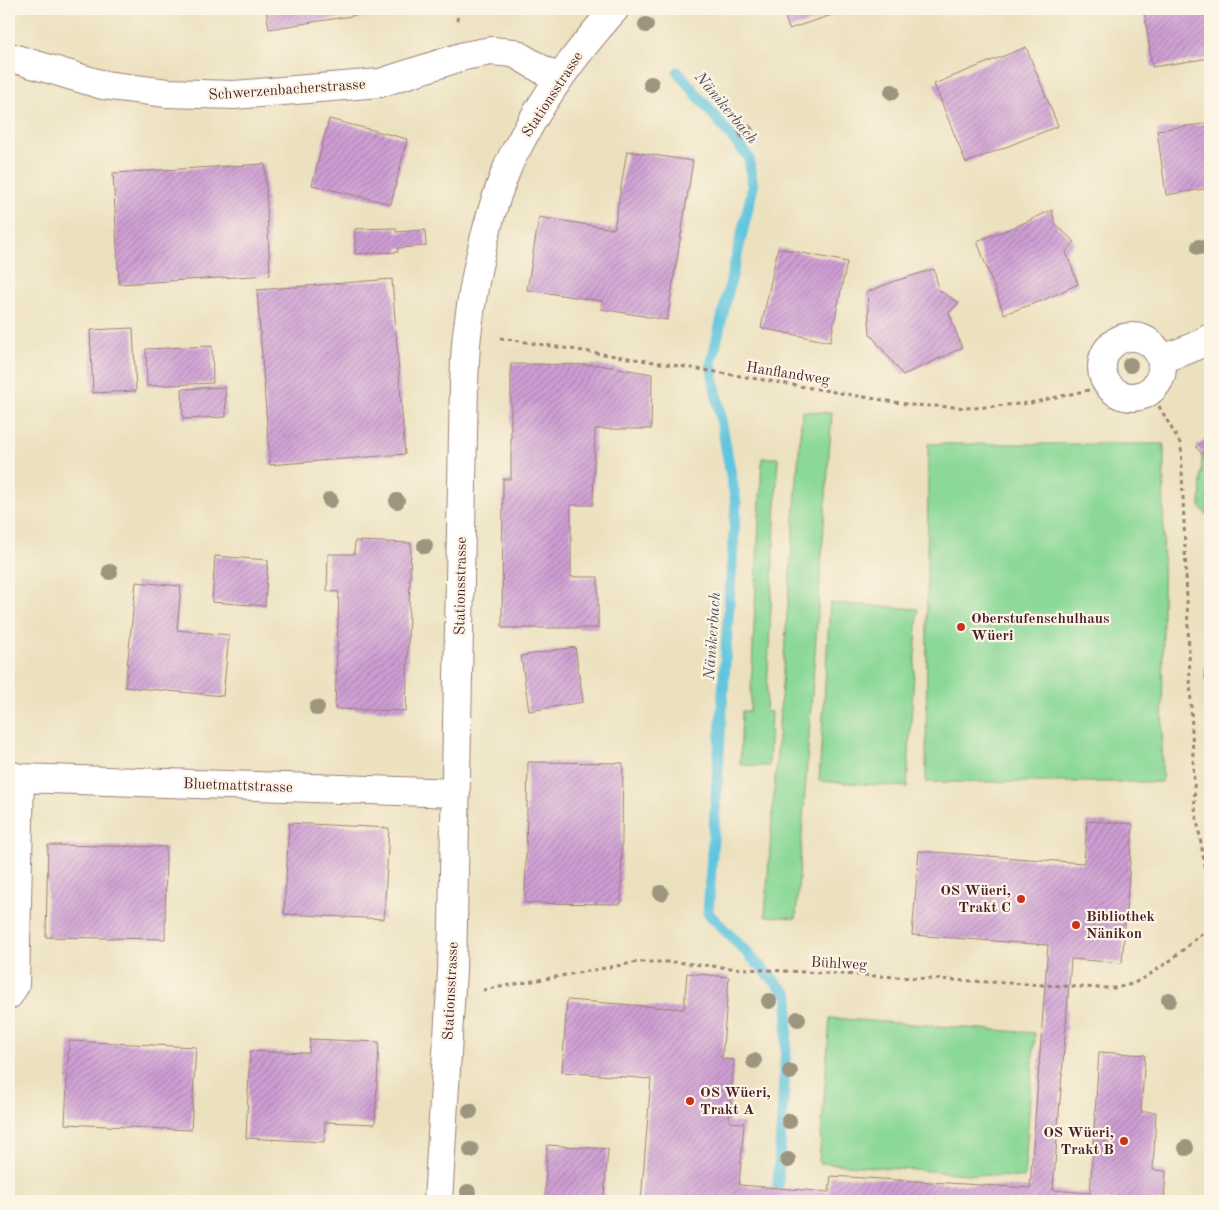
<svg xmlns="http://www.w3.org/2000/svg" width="1219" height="1210" viewBox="0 0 1219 1210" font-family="'Old Standard TT',serif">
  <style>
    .grass { fill: url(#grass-dots); stroke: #6a7c61 }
    .pitch { fill: #8bd897; stroke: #6a7c61 }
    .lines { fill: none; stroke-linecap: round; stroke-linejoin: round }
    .stream { stroke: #61c5de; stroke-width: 11 }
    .building { fill: url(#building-hatch) }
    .minor-casing { stroke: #9b8075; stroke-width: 30 }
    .path { stroke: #9b8075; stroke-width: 3; stroke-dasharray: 4 4; stroke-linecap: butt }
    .minor { stroke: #fff; stroke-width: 28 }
    .tree { fill: #9e957f }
    .poi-dot { fill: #c8321e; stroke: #fcf5e5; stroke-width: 2 }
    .labels { text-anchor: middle; stroke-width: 4.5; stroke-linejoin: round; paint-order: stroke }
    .street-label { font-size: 15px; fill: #4a1f2b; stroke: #fcf5e5 }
    .poi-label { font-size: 15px; font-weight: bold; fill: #4a1f2b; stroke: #fcf5e5; text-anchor: start }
    .water-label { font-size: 16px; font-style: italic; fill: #515161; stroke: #fcf5e5 }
  </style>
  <defs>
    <pattern id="grass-dots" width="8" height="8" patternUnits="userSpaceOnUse" patternTransform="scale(1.25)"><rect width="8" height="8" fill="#8bd897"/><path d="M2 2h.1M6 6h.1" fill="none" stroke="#79b982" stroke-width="1.8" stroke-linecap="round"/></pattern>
    <pattern id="building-hatch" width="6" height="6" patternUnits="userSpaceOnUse" patternTransform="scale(1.25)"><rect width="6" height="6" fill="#ce9ed4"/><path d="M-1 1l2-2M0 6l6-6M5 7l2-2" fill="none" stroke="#a980ac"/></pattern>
  </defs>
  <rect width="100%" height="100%" fill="#fcf5e5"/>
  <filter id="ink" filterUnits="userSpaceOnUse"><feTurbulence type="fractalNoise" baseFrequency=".02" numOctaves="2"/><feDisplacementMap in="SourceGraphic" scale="10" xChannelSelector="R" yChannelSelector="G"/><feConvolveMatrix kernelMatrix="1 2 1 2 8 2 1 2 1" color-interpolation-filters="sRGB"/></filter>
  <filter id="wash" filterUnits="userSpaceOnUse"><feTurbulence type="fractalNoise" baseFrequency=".0096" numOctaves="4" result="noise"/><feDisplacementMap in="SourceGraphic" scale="20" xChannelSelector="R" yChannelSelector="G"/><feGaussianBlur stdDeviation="1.12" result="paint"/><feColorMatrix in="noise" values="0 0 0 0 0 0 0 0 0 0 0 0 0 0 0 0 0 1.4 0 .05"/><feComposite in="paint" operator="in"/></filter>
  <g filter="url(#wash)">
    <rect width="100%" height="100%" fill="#ece1bf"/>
    <path class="grass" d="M1202 453 1210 463V518L1200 507Z
      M1206 661H1210V683L1205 679Z"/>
    <path class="pitch" d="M802 411 832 413 796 918 765 916Z
      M928 444H1164L1162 782H926Z
      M762 458H778L766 712H771L769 766 740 765 742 711H750Z
      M830 603 918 609 907 787 819 781Z
      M830 1018 1035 1033 1024 1178 819 1163Z"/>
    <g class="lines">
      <path class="stream" d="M678 72 749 158 753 187 711 364 736 503 708 913 789 996 777 1201"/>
    </g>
    <g id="blocks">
      <path class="building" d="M266 9H389V10L269 29Z
        M782 9H850L789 29Z
        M1144 9H1210V58L1152 67Z
        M1026 47 1058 126 966 163 934 84Z
        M329 119 407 139 391 204 312 185Z
        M1210 123V188L1166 195 1157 130Z
        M627 151 693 161 667 320 601 309 602 301 527 290 539 217 614 229Z
        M265 164 270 275 119 284 113 173Z
        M9 201H10L15 231 9 232Z
        M1052 210 1055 224 1075 242 1066 252 1078 284 1044 300 1004 314 977 241 1017 226Z
        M396 228V232L425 230 426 246 398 248V252L355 254V229Z
        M778 248 847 262 830 342 761 328Z
        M934 269 939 290 959 303 949 313 962 348 903 375 870 334 867 292 895 281Z
        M392 279 405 454 270 465 257 290Z
        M133 328 136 391 93 393 90 330Z
        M212 346 213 383 147 386 146 349Z
        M511 364 599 365 652 374 651 429H595L593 505H571V577H598V628H502L503 479H511Z
        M225 387 226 417 183 419 182 389Z
        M1210 435V463L1196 447Z
        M355 541 411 543 406 711 335 709 339 592 327 591 328 554H354Z
        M215 556 268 560 265 606 212 602Z
        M136 582 181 586 177 630 229 635 223 696 125 687Z
        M575 647 583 702 529 711 521 656Z
        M528 762 623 763 621 904 525 903Z
        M1087 821 1133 824 1122 963 1071 959 1053 1190 1090 1193 1099 1052 1145 1055 1141 1112H1156L1153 1170 1166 1171 1164 1201H904L870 1199V1201H641L651 1079 562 1072 567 1000 684 1009 687 973 729 977 722 1059 734 1060 729 1122 744 1123 739 1185 829 1192 831 1176 1030 1188 1048 945 912 935 919 851 1084 863Z
        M289 823 389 828 384 919 284 914Z
        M48 845 166 847 165 939 46 937Z
        M310 1039 379 1042 375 1124 325 1122 324 1142 246 1138 250 1051 309 1053Z
        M69 1041 196 1047 191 1130 65 1124Z
        M547 1145 608 1149 604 1197 640 1200V1201H545Z"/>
    </g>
  </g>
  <g filter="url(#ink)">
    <use href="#blocks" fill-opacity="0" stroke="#9b8075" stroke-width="1"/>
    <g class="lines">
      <g class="minor-casing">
        <path id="minor" d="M9 57 103 85 167 93 234 95 380 83 464 56 491 51 514 53 558 79
          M1102 367a30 30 0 1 1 60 0a30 30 0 1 1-60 0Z
          M1162 359C1179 353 1195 348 1210 338
          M9 775 20 778 456 793
          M9 995 15 985 20 778
          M438 1201 452 971 464 384C465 365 465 346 468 327 475 272 487 217 508 166 512 156 518 147 522 139 547 92 579 49 615 9"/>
      </g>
      <path class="path" d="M456 9 458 23
        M500 338 686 367 912 405 974 408 1030 403 1107 386
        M1151 392 1181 445 1195 808 1205 867 1210 873
        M483 990 638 962H675L730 968 1100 988H1116L1132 984 1146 977 1171 960 1210 927"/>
      <use href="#minor" class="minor"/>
    </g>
    <g class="tree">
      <circle cx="646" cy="25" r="8"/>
      <circle cx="651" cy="84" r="8"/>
      <circle cx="892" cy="92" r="8"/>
      <circle cx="746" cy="132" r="8"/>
      <circle cx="1199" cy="247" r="8"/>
      <circle cx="1130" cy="365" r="8"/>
      <circle cx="330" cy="500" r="8"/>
      <circle cx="397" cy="501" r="8"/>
      <circle cx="425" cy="546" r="8"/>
      <circle cx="110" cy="572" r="8"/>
      <circle cx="317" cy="708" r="8"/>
      <circle cx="661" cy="893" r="8"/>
      <circle cx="1169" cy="1000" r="8"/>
      <circle cx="769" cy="1001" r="8"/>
      <circle cx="798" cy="1019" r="8"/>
      <circle cx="754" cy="1061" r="8"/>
      <circle cx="790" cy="1072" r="8"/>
      <circle cx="470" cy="1111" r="8"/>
      <circle cx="789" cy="1121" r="8"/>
      <circle cx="1186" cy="1148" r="8"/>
      <circle cx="471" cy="1150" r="8"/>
      <circle cx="788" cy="1160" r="8"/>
      <circle cx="468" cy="1192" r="8"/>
    </g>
  </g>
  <g class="poi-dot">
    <circle cx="961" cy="627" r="5"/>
    <circle cx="1021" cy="899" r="5"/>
    <circle cx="1076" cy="925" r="5"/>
    <circle cx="690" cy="1101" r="5"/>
    <circle cx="1124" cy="1141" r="5"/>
  </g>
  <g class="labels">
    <g class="street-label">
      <text transform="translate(287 89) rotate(-4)" y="5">Schwerzenbacherstrasse</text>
      <text transform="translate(552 94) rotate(-57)" y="5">Stationsstrasse</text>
      <text transform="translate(788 373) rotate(9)" y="5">Hanflandweg</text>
      <text transform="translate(460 586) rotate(-89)" y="5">Stationsstrasse</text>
      <text transform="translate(238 785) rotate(2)" y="5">Bluetmattstrasse</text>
      <text transform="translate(839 963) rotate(3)" y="5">Bühlweg</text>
      <text transform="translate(450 991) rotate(-87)" y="5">Stationsstrasse</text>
    </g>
    <g class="poi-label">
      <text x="971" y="623">Oberstufenschulhaus<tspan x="971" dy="17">Wüeri</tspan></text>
      <text x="1011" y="895" text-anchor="end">OS Wüeri,<tspan x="1011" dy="17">Trakt C</tspan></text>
      <text x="1086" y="921">Bibliothek<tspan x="1086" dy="17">Nänikon</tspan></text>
      <text x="700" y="1097">OS Wüeri,<tspan x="700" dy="17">Trakt A</tspan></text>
      <text x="1114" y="1137" text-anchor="end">OS Wüeri,<tspan x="1114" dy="17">Trakt B</tspan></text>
    </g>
    <g class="water-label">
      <text transform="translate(727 107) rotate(50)" y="6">Nänikerbach</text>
      <text transform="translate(711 636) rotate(-86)" y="6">Nänikerbach</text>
    </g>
  </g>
  <rect width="1219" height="1210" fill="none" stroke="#fcf5e5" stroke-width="30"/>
</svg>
